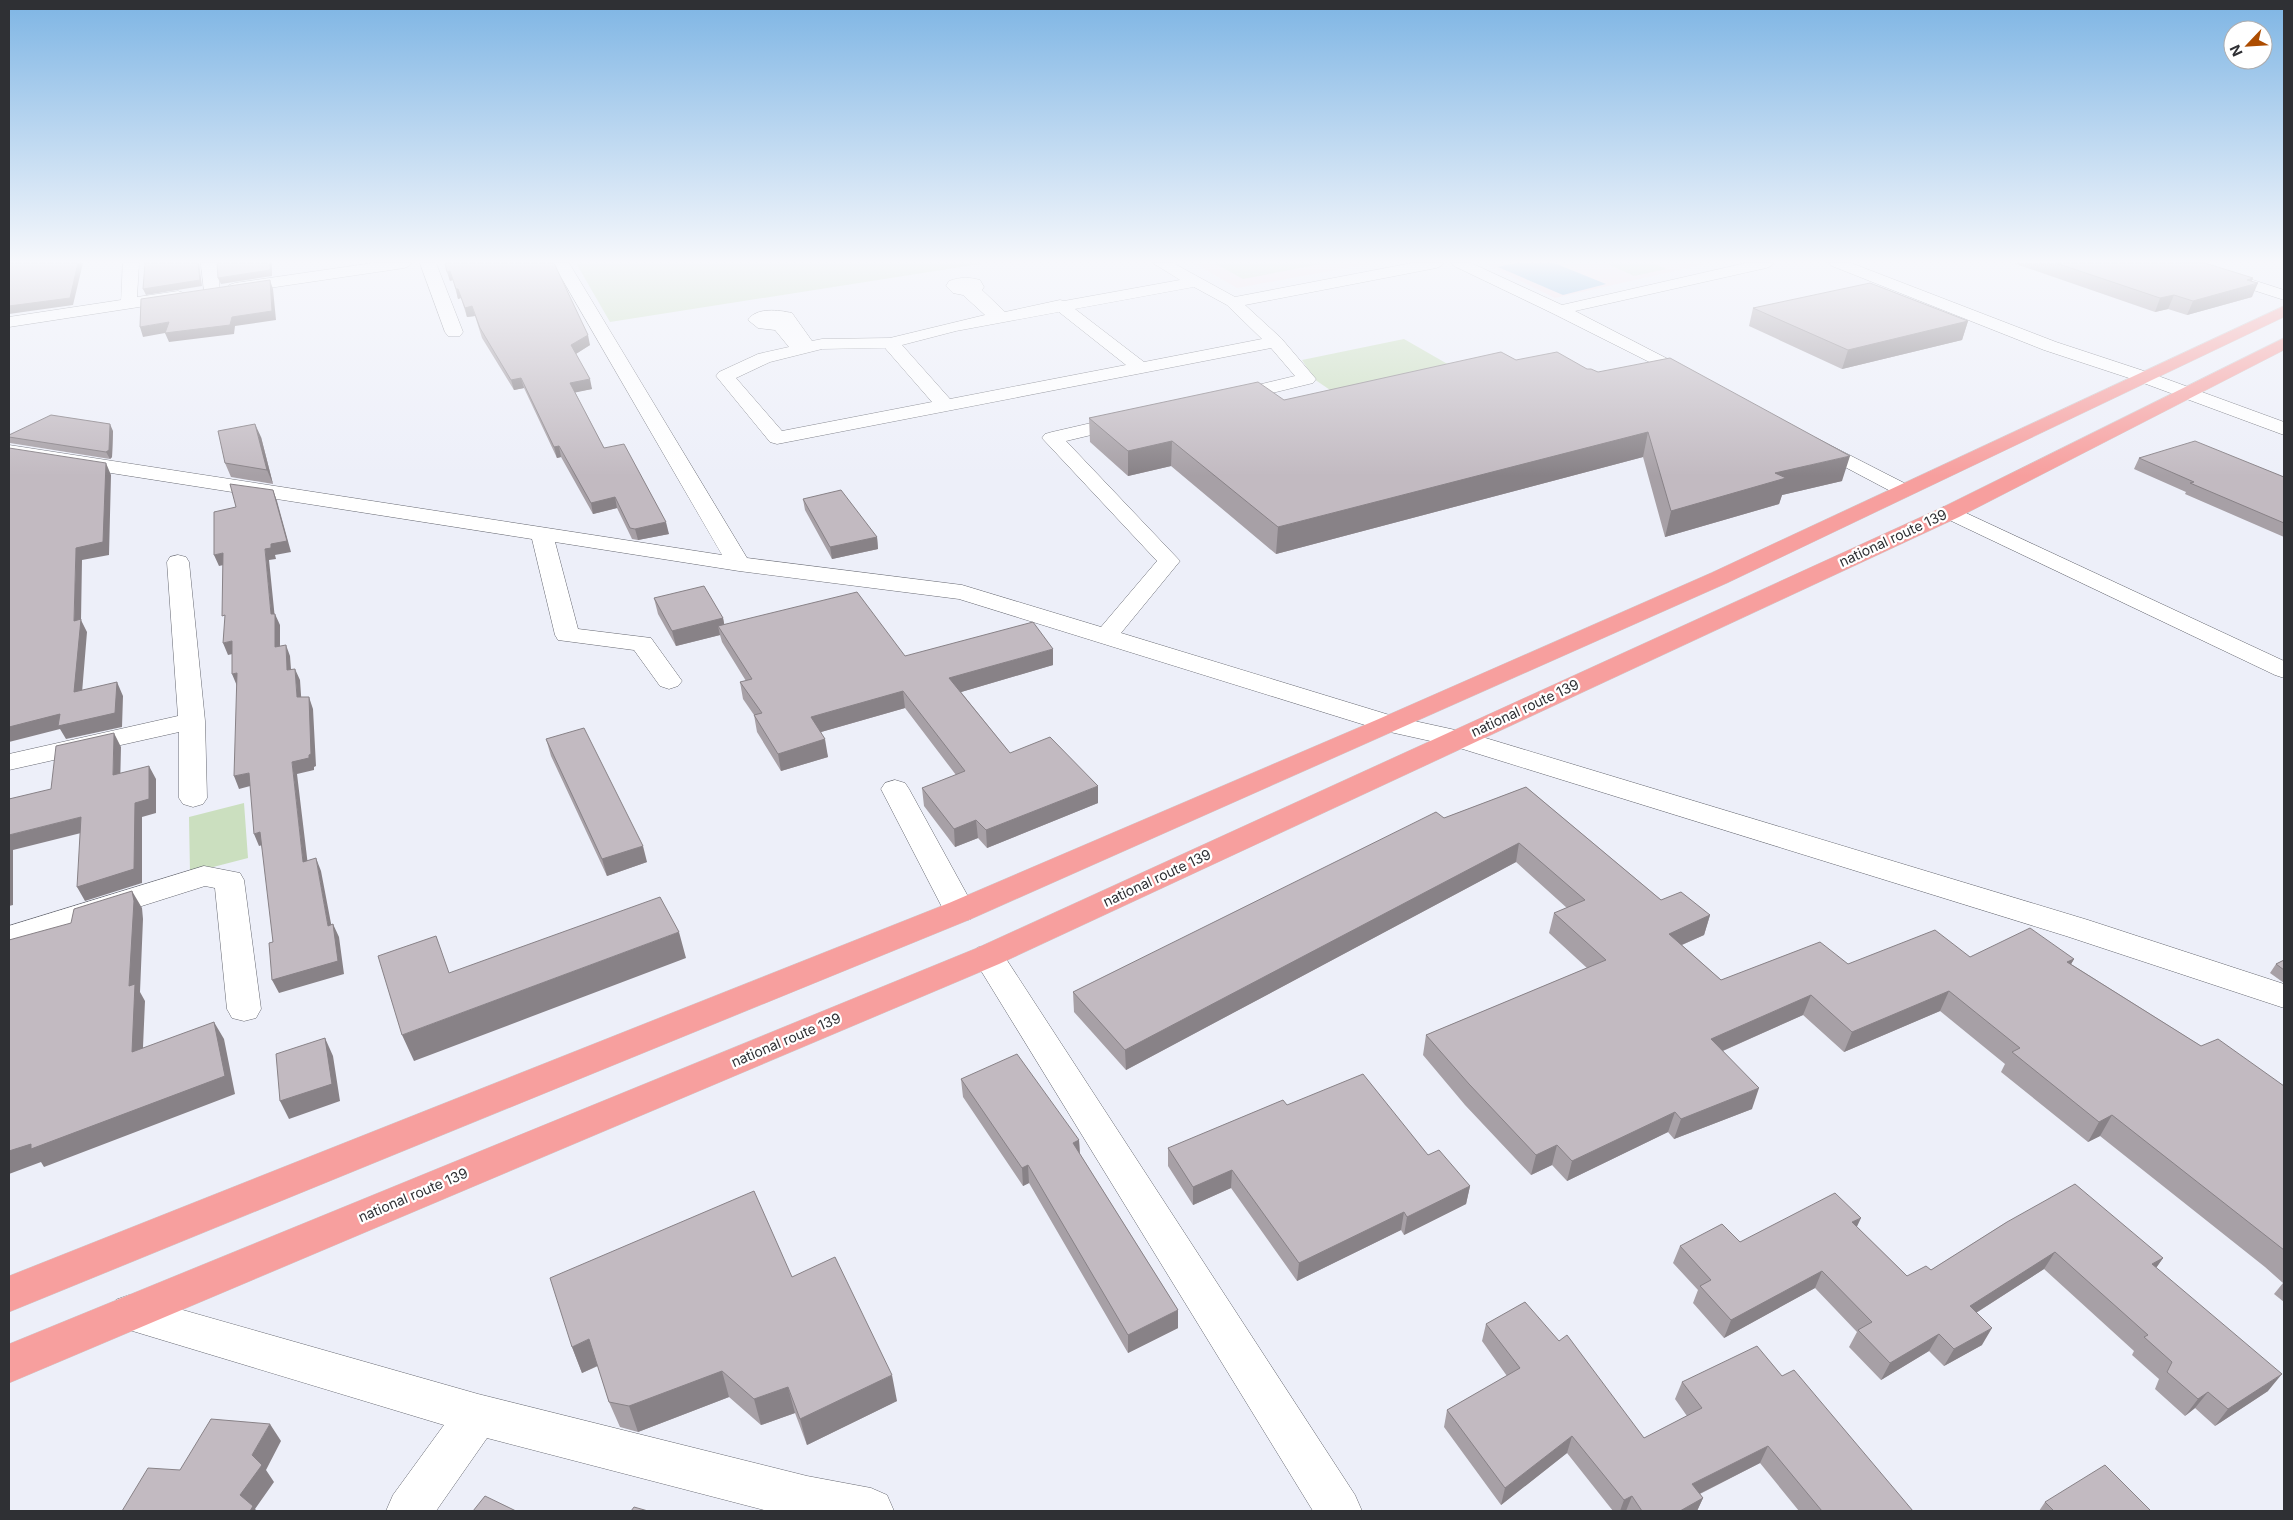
<svg xmlns="http://www.w3.org/2000/svg" width="2293" height="1520" viewBox="0 0 2293 1520" font-family="Inter,sans-serif">
  <style>
    .education { fill: #f7dee7 }
    .green { fill: #cbdfbf }
    .water { fill: #80b6dd }
    .lines { fill: none; stroke-linecap: round; stroke-linejoin: round }
    .street-casing { stroke: #676972; stroke-width: 1 }
    .highway-casing { stroke: #cdcdce; stroke-width: 1 }
    .street { fill: #fff; fill-rule: evenodd }
    .highway { fill: #f79f9e; fill-rule: evenodd }
    .wall { fill: #a7a0a6 }
    .shaded-wall { fill: #888287 }
    .building { fill: #c2bac1; stroke: #888287 }
    .labels { text-anchor: middle; stroke-width: 4.5; stroke-linejoin: round; paint-order: stroke }
    .street-label { font-size: 14px; fill: #2f3034; stroke: #fff }
  </style>
  <rect width="100%" height="100%" fill="#edeff9"/>
  <path class="education" d="M1194 263H1373L1237 288Z
    M1484 263H1710L1555 298Z"/>
  <path class="green" d="M576 263H986L610 322Z
    M1214 263H1326L1243 279Z
    M1606 263H1652L1667 269 1634 276Z
    M1404 339 1451 366 1333 392 1314 379 1302 360Z
    M244 803 248 858 190 873 189 817Z"/>
  <path class="water" d="M1516 263H1554L1606 284 1563 295 1498 267Z"/>
  <g class="lines">
    <g class="street-casing">
      <path id="street" d="M123 263H139L137 297 178 291 184 293 186 296 184 299 178 301 9 327V317L121 300Z
        M201 263H217L220 291 218 294H206L204 291Z
        M373 263H412L409 266 404 268 235 293 229 291 227 288 229 285 235 283Z
        M420 263H436L463 332 460 336H448L445 332Z
        M553 263H569L747 558 962 585 1101 627 1157 561 1042 438 1045 434 1052 432 1126 415 1133 417 1136 421 1133 425 1066 441 1180 561 1121 633 1396 717 1469 733 2088 920 2284 984V1008L2066 936 1453 746 1381 730 959 599 739 571 555 542 578 629 651 638 682 681 678 686 669 689 660 686 634 650 558 640 555 635 532 539 9 457V445L722 555Z
        M1153 263H1173L1235 297 1412 263H1444L1441 266 1436 268 1245 305 1281 338 1316 379 1313 383 1231 403 1224 401 1222 397 1224 393 1295 376 1271 348 777 444 770 442 716 376 719 372 758 354 789 347 775 330 758 328 748 320C756 307 779 310 792 313L812 341 822 339 890 338 985 315 963 295 953 293 946 286 949 281C961 277 968 277 980 280L984 287 982 290 1005 312 1060 300 1064 301 1180 280ZM1194 287 1227 305 1262 339 1144 362 1075 309ZM1059 312 1126 365 950 399 902 345 956 331ZM885 348 932 402 782 431 736 378 770 362 822 349Z
        M1451 263H1471L1562 305 1746 263H1774L1771 266 1766 268 1575 311 1695 373 1698 377 1695 381 1689 382 1554 314 1454 266Z
        M1829 263H1851L2056 342 2150 373 2284 422V435L2138 381 2044 350 1832 266Z
        M2176 263H2200L2284 290V300L2179 266Z
        M1816 438 1910 486 1913 490 1910 494 1903 496 1896 494 1809 448 1806 444 1809 440Z
        M1951 506 2284 661V678L2275 675 1943 517 1940 512 1943 507Z
        M178 555 186 557 189 562 205 721 207 798 203 804 193 807 183 804 179 798V732L9 770V754L178 716 167 562 170 557Z
        M895 780 905 783 909 789 976 911 971 919 960 922 949 919 944 911 881 789 885 783Z
        M204 866 240 873 244 880 261 1009 256 1018 244 1021 232 1018 227 1009 215 888 205 886 9 948V926Z
        M988 945 999 948 1355 1495 1362 1511H1313L972 956 977 948Z
        M130 1295 478 1394 807 1476 871 1488 887 1495 894 1511H768L487 1438 436 1511H386L393 1495 444 1425 116 1326 110 1313 116 1300Z"/>
    </g>
    <g class="highway-casing">
      <path id="highway" d="M2284 306V317L1727 583 971 919 9 1312V1276L949 903 1381 718 1711 573Z
        M2284 338V350L1959 517 999 964 9 1383V1344L977 948 1943 507Z"/>
    </g>
    <use href="#street" class="street"/>
    <use href="#highway" class="highway"/>
  </g>
  <path class="wall" d="M445 263 590 345 576 354 592 389 575 392 604 448 669 534 638 540 632 539 617 508 593 514 561 457 557 458 524 388 514 390 482 338 475 316 467 317 461 298 458 299 453 280 450 281Z
    M2013 263H2205L2252 281V297L2187 315 2168 309 2155 312Z
    M1753 308 1968 321 1962 340 1842 369 1749 326Z
    M1516 360 1587 369 1598 372 1842 481 1782 495 1779 504 1665 537 1643 457 1276 554 1171 466 1128 476 1090 442 1089 418 1284 400Z
    M113 431 112 457 110 459 10 443 9 441V435Z
    M261 437 273 484 231 477 225 463Z
    M2139 458 2284 477V537L2185 494 2186 492 2134 469Z
    M803 499 877 537 878 549 832 559 805 510Z
    M654 598 723 618 724 624 905 656 1053 665 961 692 1010 753 1098 803 987 848 978 838 955 847 924 806 922 788 956 775 905 708 821 732 828 757 781 771 757 732 754 715 743 699 740 682 746 681 722 642 720 635 676 646 658 614Z
    M546 739 647 862 607 876 551 756Z
    M1526 787 1661 900 1710 915 1704 935 1682 945 1721 980 1848 964 1970 957 2074 959 2071 964 2201 1046 2284 1086V1302L2274 1294 2283 1283 2265 1267 2100 1136 2088 1142 2001 1072 2005 1064 1940 1011 1844 1052 1803 1015 1723 1051 1752 1109 1674 1139 1668 1132 1567 1181 1552 1165 1531 1175 1465 1105 1423 1055 1426 1035 1587 968 1549 933 1554 913 1567 908 1516 862 1126 1070 1074 1012 1073 992 1444 818Z
    M2284 960V983L2270 973 2276 964Z
    M961 1079 1079 1140 1080 1154 1178 1310V1328L1128 1353 1029 1183 1023 1186 963 1097Z
    M1287 1105 1428 1155 1470 1186 1466 1204 1404 1235 1401 1230 1297 1281 1231 1188 1193 1205 1168 1166V1148Z
    M2007 1222 2163 1258 2156 1268 2268 1391 2215 1426 2195 1408 2185 1416 2155 1389 2159 1379 2132 1355 2134 1351 2044 1269 1976 1313 1982 1345 1944 1366 1929 1351 1881 1380 1849 1347 1857 1332 1815 1288 1724 1338 1693 1303 1698 1290 1673 1263 1680 1246 1740 1242 1857 1227 1907 1276 1931 1270Z
    M792 1277 897 1401 807 1445 795 1413 761 1425 729 1397 638 1432 620 1427 609 1402 598 1366 582 1373 572 1347Z
    M1486 1324 1644 1438 1687 1416 1675 1399 1682 1382 1782 1376 1913 1511H1799L1760 1463 1700 1494 1703 1498 1697 1511H1613L1567 1453 1501 1505 1444 1427 1447 1410 1507 1376 1482 1341Z
    M2045 1502 2151 1511H2039Z"/>
  <path class="shaded-wall" d="M78 263H83L73 305 9 314V306Z
    M198 263H199L202 286 146 295 143 289Z
    M270 263H272V276L221 284 218 278Z
    M450 271 453 280 450 281 447 272Z
    M2253 278 2250 286 2258 283 2252 297 2187 315 2193 301 2247 280Z
    M270 280 273 289 276 320 235 326 234 334 169 342 165 333 143 337 140 327 169 322 232 317Z
    M456 289H458L461 298 458 299Z
    M2174 295 2168 309 2155 312 2160 298Z
    M472 306 475 316 467 317 465 308Z
    M1968 321 1962 340 1842 369 1848 350Z
    M588 335 590 345 574 355 571 345Z
    M521 378 524 388 514 390 511 380Z
    M590 379 592 389 573 393 570 383Z
    M110 424 113 431 112 457 110 459 106 452Z
    M255 424 261 437 273 484 267 470Z
    M1648 432 1643 457 1276 554 1278 527Z
    M1172 441 1171 466 1128 476V451Z
    M559 446 561 457 557 458 554 447Z
    M1850 456 1842 481 1782 495 1779 504 1665 537 1671 511 1775 473Z
    M106 463 111 475 109 555 82 560 81 620 87 632 81 705 74 692V621L76 548Z
    M273 490 277 501 291 552 275 555 276 559 269 560 275 619V614L280 625V658L275 647 271 614 265 549Z
    M615 497 617 508 593 514 591 503Z
    M666 522 669 534 638 540 635 529Z
    M877 537 878 549 832 559 830 547Z
    M223 553 228 564 219 566 214 555Z
    M723 618 726 633 718 626 720 635 676 646 672 631Z
    M232 641 237 653 228 655 223 643Z
    M286 645 290 656 292 682 287 670Z
    M1053 649V665L951 695 949 678Z
    M295 669 300 680 302 709 297 697Z
    M237 673V686L232 674Z
    M117 682 123 696 122 727 66 739 60 729 9 742V727Z
    M903 691 905 708 814 734 811 717Z
    M309 697 313 709 316 766 314 767V770L297 774 309 874 303 862 292 762Z
    M114 733 121 747 120 789 113 775Z
    M825 739 828 757 781 771 778 754Z
    M149 766 156 779V813L142 817V883L85 901 77 887 135 803Z
    M249 773 254 785 239 789 234 776Z
    M1098 786V803L987 848 986 830Z
    M81 817 89 831 13 850V905L9 906V835Z
    M976 820 978 838 955 847 954 829Z
    M260 832 266 844 259 846 254 834Z
    M1519 843 1516 862 1126 1070 1125 1050Z
    M643 846 647 862 607 876 602 859Z
    M316 858 321 871 334 939 328 926Z
    M132 891 142 908 143 919 140 992 145 1001 142 1070 132 1052 129 986Z
    M1710 915 1704 935 1663 953 1669 934Z
    M333 924 339 937 344 974 279 993 272 980Z
    M679 932 686 958 414 1061 402 1035Z
    M2074 959 2063 978 2067 962Z
    M1949 991 1940 1011 1844 1052 1852 1032Z
    M1811 995 1803 1015 1704 1059 1711 1039Z
    M214 1022 224 1039 235 1094 44 1167 41 1162 9 1174V1151Z
    M325 1038 333 1056 340 1101 289 1119 280 1101Z
    M1759 1088 1752 1109 1674 1139 1681 1119Z
    M1675 1112 1668 1132 1567 1181 1572 1161Z
    M2112 1115 2100 1136 2088 1142 2099 1122Z
    M1079 1140 1080 1158 1073 1143Z
    M1557 1145 1552 1165 1531 1175 1536 1155Z
    M1028 1165 1029 1183 1023 1186 1022 1168Z
    M1232 1170 1231 1188 1193 1205V1187Z
    M1470 1186 1466 1204 1404 1235 1407 1217Z
    M1404 1212 1401 1230 1297 1281 1299 1263Z
    M1861 1218 1853 1235 1852 1222Z
    M2055 1252 2044 1269 1960 1323 1970 1306Z
    M2163 1258 2151 1275 2152 1264Z
    M1822 1271 1815 1288 1724 1338 1731 1320Z
    M1178 1310V1328L1128 1353V1335Z
    M1992 1328 1982 1345 1944 1366 1954 1349Z
    M1939 1334 1929 1351 1881 1380 1890 1363Z
    M589 1339 599 1365 582 1373 572 1347Z
    M722 1371 729 1397 638 1432 629 1406Z
    M2282 1374 2268 1391 2215 1426 2228 1409Z
    M892 1375 897 1401 807 1445 800 1419Z
    M788 1387 795 1413 761 1425 754 1399Z
    M2208 1392 2195 1408 2185 1416 2198 1399Z
    M270 1424 281 1441 266 1470 274 1482 255 1509 257 1511H250L240 1495 252 1455Z
    M1572 1436 1567 1453 1501 1505 1505 1488Z
    M1768 1446 1760 1463 1685 1501 1692 1484Z
    M1632 1496 1626 1511H1620L1624 1500Z
    M1703 1498 1697 1511H1680Z"/>
  <path class="building" d="M9 263H78L70 298 9 306Z
    M145 263H198L200 280 143 289Z
    M217 263H270V270L218 278Z
    M445 263H554L588 335 571 345 590 379 570 383 604 448 624 444 666 522 635 529 630 528 615 497 591 503 559 446 554 447 521 378 511 380 480 328 472 306 465 308 458 289H456L450 271 447 272Z
    M2056 263H2205L2253 278 2247 280 2258 283 2193 301 2174 295 2160 298Z
    M270 280 272 311 232 317 230 325 165 333 169 322 140 327 141 299Z
    M1870 283 1968 321 1848 350 1753 308Z
    M1501 352 1516 360 1557 352 1587 369H1591L1598 372 1670 358 1850 456 1775 473 1786 478 1671 511 1648 432 1278 527 1172 441 1128 451 1089 418 1258 382 1284 400Z
    M51 415 110 424 109 450 106 452 9 437V435Z
    M255 424 267 470 225 463 218 431Z
    M2195 441 2284 477V523L2190 483 2194 482 2139 458Z
    M9 448 106 463 103 542 76 548 74 621 81 619 74 692 117 682 115 713 58 726 60 714 9 727Z
    M230 484 273 490 287 541 271 544V548L265 549 271 614H275V647L286 645 287 670 295 669 297 697H309L311 754 309 755V758L292 762 303 862 316 858 328 926 333 924 338 961 272 980 269 943 273 942 260 832 254 834 249 773 234 776 237 673 232 674V641L223 643 225 615 222 616 223 553 214 555V512L236 507Z
    M841 490 877 537 830 547 803 499Z
    M704 586 723 618 672 631 654 598Z
    M857 592 905 656 1033 622 1053 649 949 678 1010 753 1050 737 1098 786 986 830 976 820 954 829 922 788 965 771 903 691 811 717 825 739 778 754 754 715 762 713 740 682 752 679 718 626Z
    M584 728 643 846 602 859 546 739Z
    M114 733 113 775 149 766V799L135 803 134 869 77 887 81 817 9 835V799L51 789 56 746Z
    M1526 787 1661 900 1681 892 1710 915 1669 934 1721 980 1820 942 1848 964 1935 930 1970 957 2030 928 2074 959 2067 962 2201 1046 2218 1039 2284 1086V1250L2112 1115 2099 1122 2012 1052 2020 1048 1949 991 1852 1032 1811 995 1711 1039 1759 1088 1681 1119 1675 1112 1572 1161 1557 1145 1536 1155 1469 1084 1426 1035 1606 960 1554 913 1585 900 1519 843 1125 1050 1073 992 1436 812 1444 818Z
    M132 891 134 901 129 986 135 984 132 1052 214 1022 225 1076 31 1149V1144L9 1151V940L71 923 74 909Z
    M660 897 679 932 402 1035 378 956 436 936 449 973Z
    M2284 960V970L2276 964Z
    M325 1038 332 1084 280 1101 276 1054Z
    M1017 1054 1079 1140 1073 1143 1178 1310 1128 1335 1028 1165 1022 1168 961 1079Z
    M1363 1074 1428 1155 1439 1150 1470 1186 1407 1217 1404 1212 1299 1263 1232 1170 1193 1187 1168 1148 1283 1100 1287 1105Z
    M2075 1184 2163 1258 2152 1264 2282 1374 2228 1409 2208 1392 2198 1399 2167 1372 2172 1362 2144 1337 2148 1335 2055 1252 1970 1306 1992 1328 1954 1349 1939 1334 1890 1363 1858 1330 1872 1322 1822 1271 1731 1320 1700 1286 1711 1280 1680 1246 1722 1224 1740 1242 1835 1193 1861 1218 1852 1222 1907 1276 1926 1266 1931 1270 2007 1222Z
    M754 1191 792 1277 835 1257 892 1375 800 1419 788 1387 754 1399 722 1371 629 1406 609 1402 589 1339 572 1347 550 1278Z
    M1525 1302 1559 1341 1567 1335 1644 1438 1702 1408 1682 1382 1757 1346 1782 1376 1794 1370 1913 1511H1822L1768 1446 1692 1484 1703 1498 1680 1511H1642L1632 1496 1624 1500 1572 1436 1505 1488 1447 1410 1520 1368 1486 1324Z
    M211 1419 270 1424 252 1455 262 1465 240 1495 253 1506 250 1511H122L148 1468 180 1470Z
    M2105 1465 2151 1511H2054L2045 1502Z
    M485 1496 516 1511H473Z
    M634 1507 648 1511H631Z"/>
  <linearGradient id="sky" x2="0" y2="1"><stop stop-color="#7eb5e4"/><stop offset="0.55" stop-color="#f7f8fc"/><stop offset="1" stop-color="#f7f8fc" stop-opacity="0"/></linearGradient>
  <rect width="2293" height="476" fill="url(#sky)"/>
  <g class="labels">
    <g class="street-label">
      <text transform="translate(1893 538) rotate(-25)" y="5">national route 139</text>
      <text transform="translate(1525 708) rotate(-25)" y="5">national route 139</text>
      <text transform="translate(1157 878) rotate(-25)" y="5">national route 139</text>
      <text transform="translate(786 1040) rotate(-23)" y="5">national route 139</text>
      <text transform="translate(413 1195) rotate(-23)" y="5">national route 139</text>
    </g>
  </g>
  <rect width="2293" height="1520" fill="none" stroke="#2f3034" stroke-width="20"/>
  <g transform="translate(2248 45) rotate(245)"><circle r="24" fill="#ffffff" stroke="#acacae"/>
  <path d="M0-4L9 19L0 12L-9 19Z" fill="#ac4c00"/>
  <text y="-8" font-size="14" font-weight="bold" text-anchor="middle" fill="#2f3034">N</text>
  </g>
</svg>
